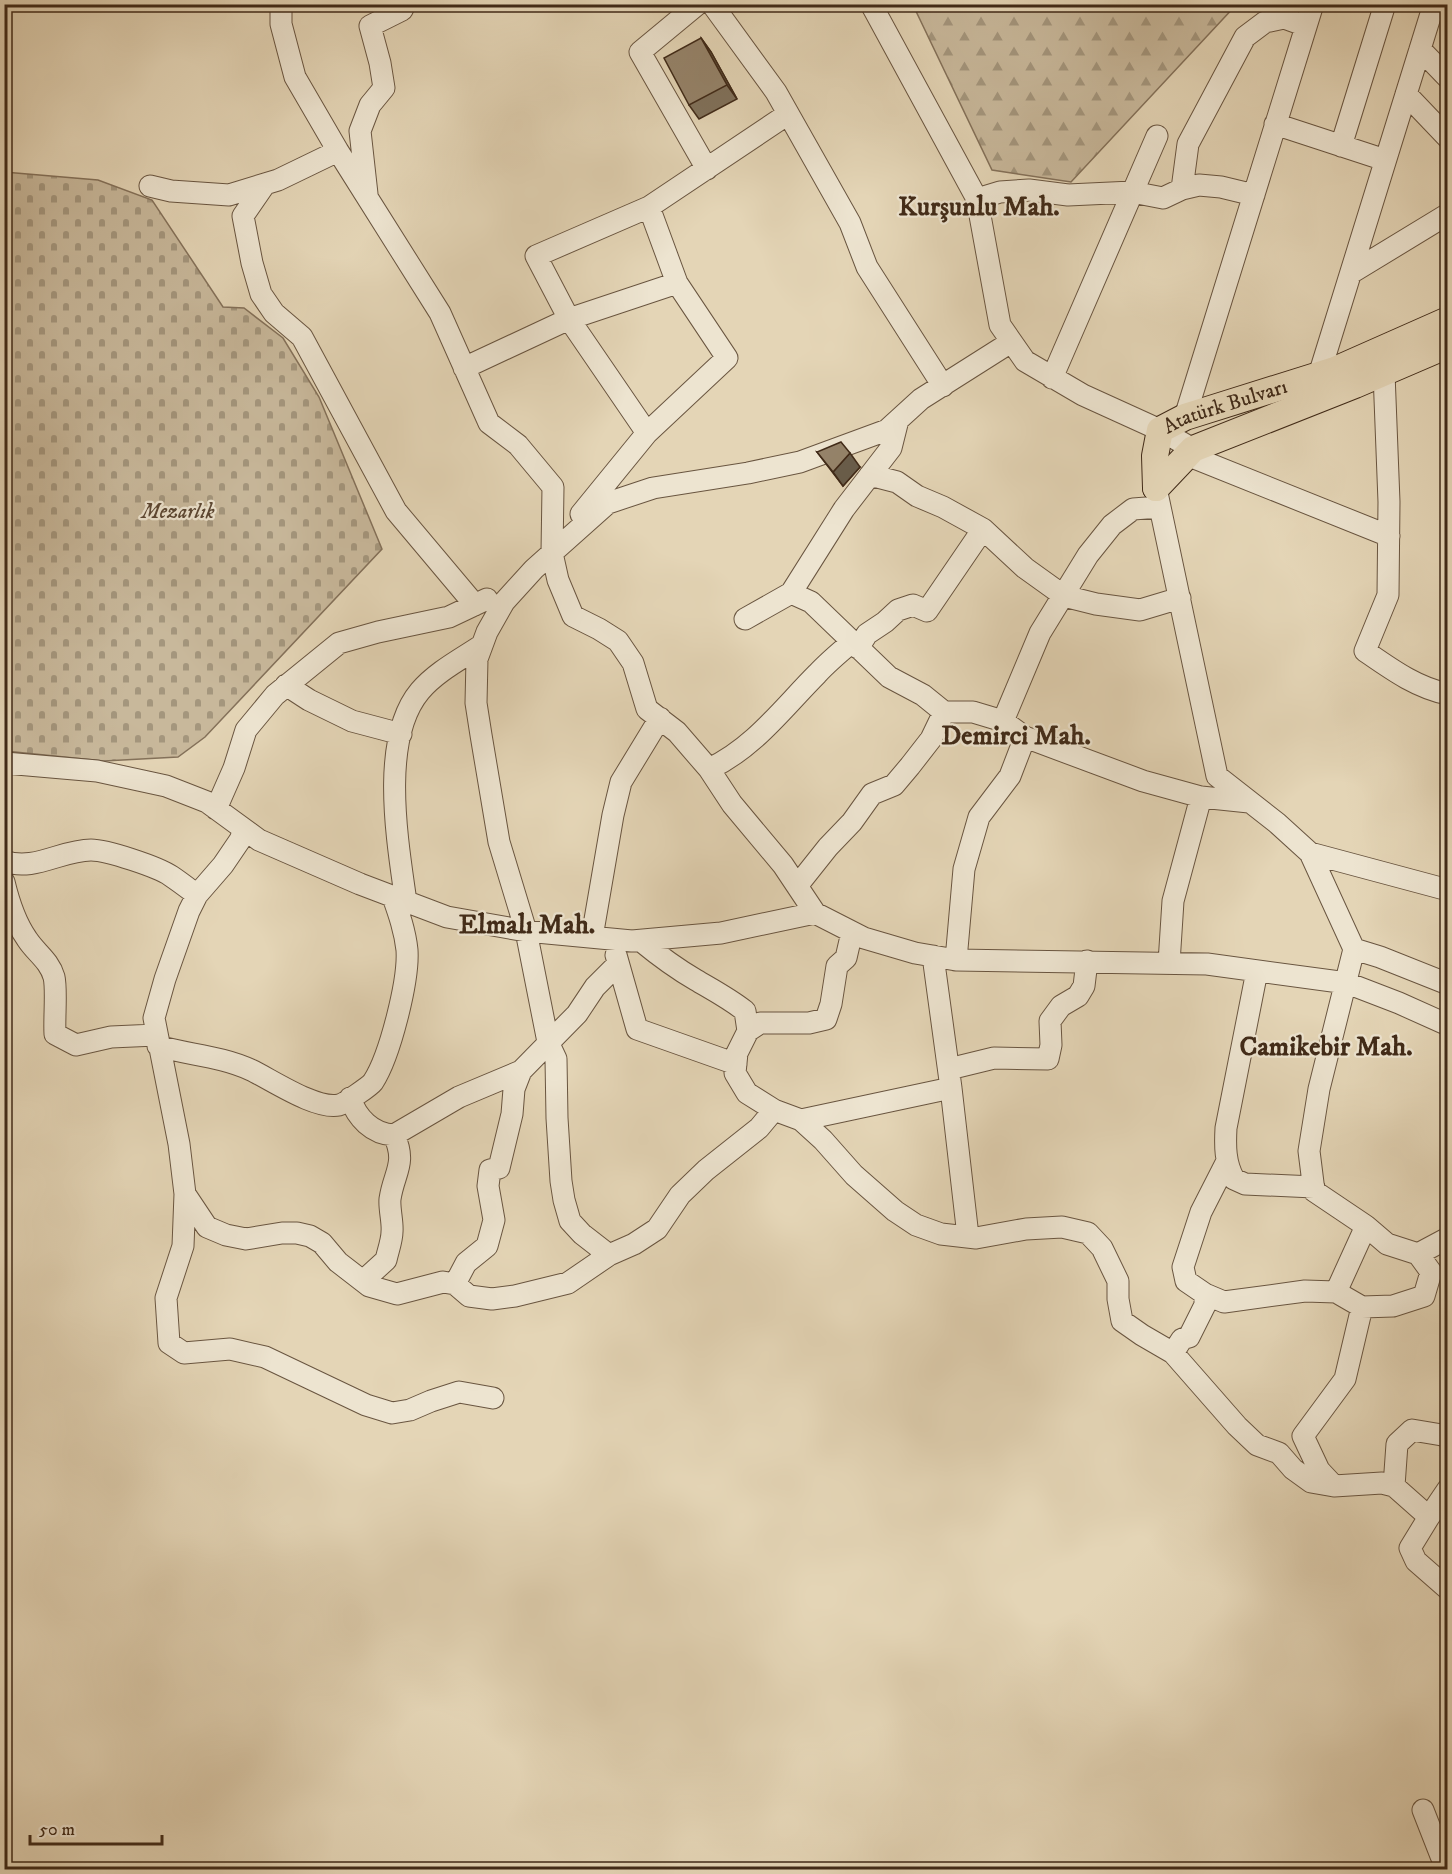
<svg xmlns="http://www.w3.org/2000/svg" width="1452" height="1874" viewBox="0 0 1452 1874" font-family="'IM FELL DW Pica',serif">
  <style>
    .forest { fill: url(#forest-firs); stroke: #84715a; stroke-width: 1.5 }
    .cemetery { fill: url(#cemetery-stones); stroke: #84715a; stroke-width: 1.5 }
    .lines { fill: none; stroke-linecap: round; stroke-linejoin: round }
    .minor-casing { stroke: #695540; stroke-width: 23 }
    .major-casing { stroke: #402a18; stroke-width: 28 }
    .minor { stroke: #ede4d0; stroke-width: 21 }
    .major { stroke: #e4d5b6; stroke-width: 26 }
    .wall { fill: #80715b; stroke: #402a18; stroke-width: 1.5 }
    .shaded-wall { fill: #685c4a; stroke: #402a18; stroke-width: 1.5 }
    .building { fill: #95836a; stroke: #402a18; stroke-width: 1.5 }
    .labels { text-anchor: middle; stroke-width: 4.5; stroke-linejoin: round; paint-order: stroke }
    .street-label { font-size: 21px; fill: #402a18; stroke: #ede4d0 }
    .park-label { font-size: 21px; font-style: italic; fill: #5b4632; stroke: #ede4d0 }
    .district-label { font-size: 27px; font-weight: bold; fill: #402a18; stroke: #ede4d0 }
  </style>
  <defs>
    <pattern id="forest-firs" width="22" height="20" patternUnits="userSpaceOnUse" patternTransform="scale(1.5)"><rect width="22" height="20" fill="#c8b89b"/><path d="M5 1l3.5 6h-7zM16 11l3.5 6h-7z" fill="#a4967d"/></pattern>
    <pattern id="cemetery-stones" width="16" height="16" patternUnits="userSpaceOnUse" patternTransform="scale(1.5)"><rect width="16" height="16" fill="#c8b89b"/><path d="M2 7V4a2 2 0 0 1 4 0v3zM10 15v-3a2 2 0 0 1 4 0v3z" fill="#a4967d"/></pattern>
  </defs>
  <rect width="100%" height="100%" fill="#e4d5b6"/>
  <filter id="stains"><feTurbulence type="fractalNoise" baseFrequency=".00333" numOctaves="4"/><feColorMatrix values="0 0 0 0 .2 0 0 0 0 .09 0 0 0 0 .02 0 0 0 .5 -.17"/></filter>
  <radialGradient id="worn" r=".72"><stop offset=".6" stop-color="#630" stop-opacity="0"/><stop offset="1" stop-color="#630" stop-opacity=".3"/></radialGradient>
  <path class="forest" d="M913 5H1236L1071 182 992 170Z"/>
  <path class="cemetery" d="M4 172 98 180 152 200 223 307 244 308 283 338 319 397 382 549 205 737 178 757 104 761 5 751Z"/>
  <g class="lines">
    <g class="minor-casing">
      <path id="minor" d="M281 4V24L295 77 338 151 440 313 489 423 518 445 553 487 552 553 558 580 573 616 599 629 618 641 633 663 647 709 677 732 709 769 732 804 783 865 815 913
        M698 4 640 52 707 169
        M712 4 776 92 850 223 867 267 943 386
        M871 4 977 199 1000 325 1025 361 1083 395 1160 430 1193 449
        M1420 49 1448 78
        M1406 94 1448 138
        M1275 124 1385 160
        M1341 146 1385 4
        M265 184 243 216 252 263 261 294 274 313 302 337 396 511 475 605
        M150 186 171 191 229 195 278 180 338 151
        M1182 189 1188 144 1245 37 1265 22 1284 18 1306 26
        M367 194 360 131 370 105 384 88 380 63 370 26 402 10 405 4
        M977 199 1000 192 1029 190 1068 195 1132 192 1163 198 1182 189 1199 185 1221 187 1254 195
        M1351 273 1448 214
        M464 368 569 319 677 283
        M1384 373 1389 502 1388 595 1365 651C1391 669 1417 688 1448 694
        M1052 378 1157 136
        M1322 388 1319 375 1434 4
        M1185 417 1313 4
        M647 433 569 319 536 256 649 207
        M1187 455 1389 536
        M870 475 897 482 917 496 943 507 983 529 1025 568 1064 596 1096 604 1140 610 1180 598
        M1156 488 1217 776 1277 823 1310 853 1354 949 1380 957 1448 984
        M1160 507 1133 509 1112 525 1088 555 1040 633 1003 721 1025 737 1143 781 1201 797 1249 802
        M581 514 647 433 727 358 677 283 649 207 788 114
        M791 593 811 602 889 677 923 695 944 712H973L1003 721
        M745 619 791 593 844 509 891 448 898 420
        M858 648 867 634 885 622 898 610 913 605 927 611 983 529
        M286 685 309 700 352 721 401 734
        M4 766 5 763 97 771 166 786 207 802 259 840 360 884 447 917 526 931 632 941 721 933 815 913 864 938 915 953 956 960 1207 964 1347 983 1399 1003 1448 1025
        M709 769C754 748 783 708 817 674 828 662 840 652 852 642
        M216 809 234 768 246 730 275 695 339 643 378 632 449 617 487 599
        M244 829 240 840 223 865 197 895 189 911 165 979 154 1018 179 1144 185 1194 207 1227 226 1235 246 1239 282 1233H297L310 1236 322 1243 338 1262 369 1286 397 1294 443 1282 455 1284 469 1296 492 1299 515 1296 568 1283 609 1255 634 1244 657 1229 680 1195 706 1170 759 1128 774 1110
        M1310 853 1448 890
        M4 861C34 872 61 850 91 850 107 850 158 867 171 876 180 882 189 889 197 895
        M4 882C9 903 15 922 27 939 36 953 49 960 54 977 57 989 54 1019 55 1034L76 1045 111 1037 156 1035
        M797 886 828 847 852 822 872 794 894 785 910 766 931 739 944 712
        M406 902C398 844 379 740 420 691 436 672 461 659 482 645
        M852 932 846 958 837 966 831 1004 826 1019 809 1023H760L748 1031 737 1053 735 1073 747 1093 774 1110 801 1120 823 1140 854 1175 895 1211 916 1225 941 1234 976 1238 1026 1229 1062 1227 1088 1233 1102 1248 1118 1281V1299L1122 1321 1142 1335 1173 1353 1237 1426 1257 1445 1279 1453 1293 1469 1311 1482 1334 1486
        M592 937 613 815 621 782 660 718
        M641 941C658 955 677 969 696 980 713 990 730 999 745 1011L748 1031
        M1354 949 1319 1089 1309 1151 1314 1191 1366 1226 1336 1292 1362 1307 1345 1379 1303 1436 1319 1470 1334 1486 1382 1483 1394 1486 1429 1517 1410 1548 1416 1561 1448 1589
        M616 955 637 1029 736 1064
        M933 956 951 1088 968 1236
        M956 960 964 869 979 817 1010 776 1025 737
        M1169 963 1173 901 1201 797
        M1257 971 1226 1128C1225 1146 1225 1163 1234 1179L1245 1184 1314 1187
        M158 1046C189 1055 221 1056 251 1070 272 1080 316 1110 339 1105 344 1104 370 1086 373 1082 390 1056 409 980 407 950 405 931 399 914 393 897
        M949 1069 994 1058 1048 1059 1051 1045 1050 1021 1061 1006 1078 996 1084 986 1087 961
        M350 1098C357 1118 372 1134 394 1135L459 1097 521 1071
        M801 1120 951 1088
        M185 1194 183 1246 166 1298 169 1343 184 1353 230 1349 265 1357 366 1405 392 1413 410 1410 431 1401 459 1392 493 1398
        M1366 1226 1387 1244 1418 1254 1448 1238
        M609 1255 582 1234 570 1221 564 1200 561 1181 557 1118 556 1059 548 1042 526 931 499 842 481 735 476 703 477 659 487 632 504 602 534 569 608 503 653 488 748 473 800 462 887 430 921 399 1011 342
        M363 1281 386 1260C388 1251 392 1240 392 1232 393 1222 389 1209 390 1199 394 1172 407 1164 394 1135
        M455 1284 466 1263 487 1246 494 1220 488 1186 490 1170 499 1168 512 1114 514 1089 521 1071 577 1014 595 987 618 964
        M1205 1294 1224 1302 1305 1291 1336 1292
        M1362 1307 1393 1306 1424 1296 1431 1272 1418 1254
        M1173 1353 1182 1339 1189 1337 1205 1305V1294L1186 1281 1183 1267 1201 1212 1227 1161
        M1394 1486 1397 1444 1412 1430 1442 1435 1448 1437
        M1429 1517 1448 1489
        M1423 1810 1441 1856 1448 1863"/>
    </g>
    <g class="major-casing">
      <g id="major">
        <path id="s1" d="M1156 488 1155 456 1160 430 1185 417 1335 370 1448 320"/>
        <path d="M1156 488 1193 449 1355 385 1448 345"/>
      </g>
    </g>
    <use href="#minor" class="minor"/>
    <use href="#major" class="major"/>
  </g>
  <path class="wall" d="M701 38 711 52 737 99 699 119 689 105Z
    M817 452 860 467 843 486Z"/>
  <path class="shaded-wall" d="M701 38 711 52 737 99 727 85Z
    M850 453 860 467 843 486 833 472Z"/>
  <path class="building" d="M701 38 727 85 689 105 664 58Z
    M841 442 850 453 833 472 817 452Z"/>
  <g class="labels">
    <g class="street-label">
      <text dy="7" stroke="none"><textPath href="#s1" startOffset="128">Atatürk Bulvarı</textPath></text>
    </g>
    <g class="park-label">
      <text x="178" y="518">Mezarlık</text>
    </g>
    <g class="district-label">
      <text x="979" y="215">Kurşunlu Mah.</text>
      <text x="1016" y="744">Demirci Mah.</text>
      <text x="527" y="933">Elmalı Mah.</text>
      <text x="1326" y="1055">Camikebir Mah.</text>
    </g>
  </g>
  <rect width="1452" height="1874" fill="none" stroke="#e4d5b6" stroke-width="24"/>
  <rect x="6" y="6" width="1440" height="1862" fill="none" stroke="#402a18" stroke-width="3"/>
  <rect x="12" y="12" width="1428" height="1850" fill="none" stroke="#402a18" stroke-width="1.5"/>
  <path d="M30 1835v9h132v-9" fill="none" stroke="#402a18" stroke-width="3"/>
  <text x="39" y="1835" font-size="18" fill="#402a18" stroke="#ede4d0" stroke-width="4.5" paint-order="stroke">50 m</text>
  <rect width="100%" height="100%" filter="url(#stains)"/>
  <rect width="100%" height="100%" fill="url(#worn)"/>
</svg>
